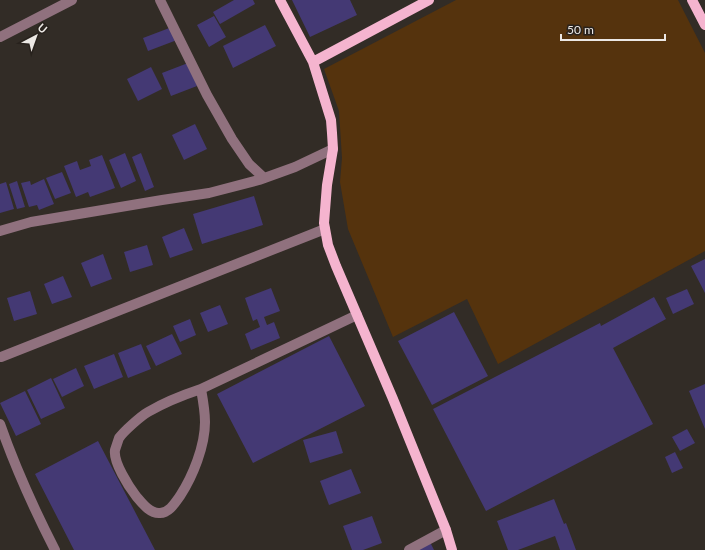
<svg xmlns="http://www.w3.org/2000/svg" width="705" height="550" viewBox="0 0 705 550" font-family="Lato,sans-serif">
  <style>
    .green { fill: #55330d }
    .building { fill: #443974 }
    .lines { fill: none; stroke-linecap: round; stroke-linejoin: round }
    .minor { stroke: #90717e; stroke-width: 10 }
    .major { stroke: #f5b4cf; stroke-width: 10 }
  </style>
  <rect width="100%" height="100%" fill="#322c26"/>
  <path class="green" d="M456 0H678L705 53V251L498 364 467 299 393 337 348 229 340 182 342 158 339 111 324 69Z"/>
  <path class="building" d="M234 0H253L255 4 220 24 213 12Z
    M292 0H350L357 15 310 37Z
    M214 16 226 37 209 47 197 25Z
    M265 25 276 46 233 68 223 46Z
    M172 27 177 40 148 51 143 38Z
    M188 63 197 86 171 96 162 73Z
    M151 67 162 89 138 101 127 79Z
    M195 124 207 149 184 160 172 135Z
    M125 153 136 181 121 188 109 160Z
    M141 153 154 187 145 191 132 157Z
    M102 155 115 188 90 197 88 192 76 197 64 166 77 161 80 170 91 166 89 160Z
    M62 172 71 193 55 199 46 178Z
    M44 179 54 204 39 210 37 205 29 207 21 183 30 181 31 185Z
    M17 181 25 207 17 209 9 184Z
    M6 182 14 209 0 213V184Z
    M254 196 263 225 202 244 193 214Z
    M184 228 193 250 170 258 162 237Z
    M147 245 153 265 130 272 124 252Z
    M103 254 112 279 91 287 81 263Z
    M705 259V293L691 266Z
    M63 276 72 297 52 304 44 284Z
    M271 288 280 311 264 317 267 325 274 322 280 338 251 350 245 334 260 327 257 319 253 321 245 298Z
    M687 289 694 304 673 314 666 298Z
    M30 291 37 314 14 321 7 298Z
    M654 297 666 319 613 348 653 424 486 511 433 409 600 323 601 326Z
    M220 305 228 324 208 332 200 313Z
    M454 312 488 376 432 405 398 341Z
    M190 319 196 335 180 342 173 326Z
    M172 334 182 354 156 366 146 346Z
    M329 336 365 406 253 463 217 394Z
    M141 344 151 369 128 378 118 353Z
    M114 354 123 377 94 389 84 366Z
    M76 368 84 386 62 397 53 379Z
    M51 378 65 408 41 419 27 390Z
    M705 384V429L689 391Z
    M25 391 41 424 16 436 0 403Z
    M687 429 695 443 680 451 672 437Z
    M336 431 343 453 310 463 303 440Z
    M98 441 155 550H74L35 474Z
    M675 452 683 468 672 473 665 457Z
    M351 469 361 493 329 505 320 481Z
    M554 499 564 524 566 523 576 550H560L555 536 518 550H508L497 521Z
    M372 516 382 543 363 550H352L343 526Z
    M430 542 434 550H414Z"/>
  <g class="lines">
    <path class="minor" d="M160 0 207 95 232 139 249 164 264 178
      M0 37 72 0
      M0 231 31 222 162 200 209 193 259 180 295 167 333 149
      M1 357 325 229
      M201 389C203 400 205 411 205 422 205 446 193 476 180 496 175 503 169 513 160 513 150 514 142 503 136 496 129 487 113 462 115 450 116 447 118 441 119 438 124 431 141 416 148 412 165 402 183 395 201 389L357 315
      M0 424C15 467 34 509 55 550
      M409 550 446 530"/>
    <path class="major" d="M280 0 313 62 331 120 332 133 333 149 327 185 324 223 328 245 336 266 393 399 446 530 452 550
      M692 0 705 25
      M313 62 429 0"/>
  </g>
  <g transform="translate(36 36) rotate(41)" stroke="#28221d" stroke-width="3" paint-order="stroke">
  <path d="M0-3L7 15L0 10L-7 15Z" fill="#ece8e4"/>
  <text y="-6" font-size="11" font-weight="bold" text-anchor="middle" fill="#ece8e4">U</text>
  </g>
  <path d="M561 34v6h104v-6" fill="none" stroke="#ece8e4" stroke-width="2"/>
  <text x="567" y="34" font-size="12" fill="#ece8e4" stroke="#28221d" stroke-width="3" paint-order="stroke">50 m</text>
</svg>
